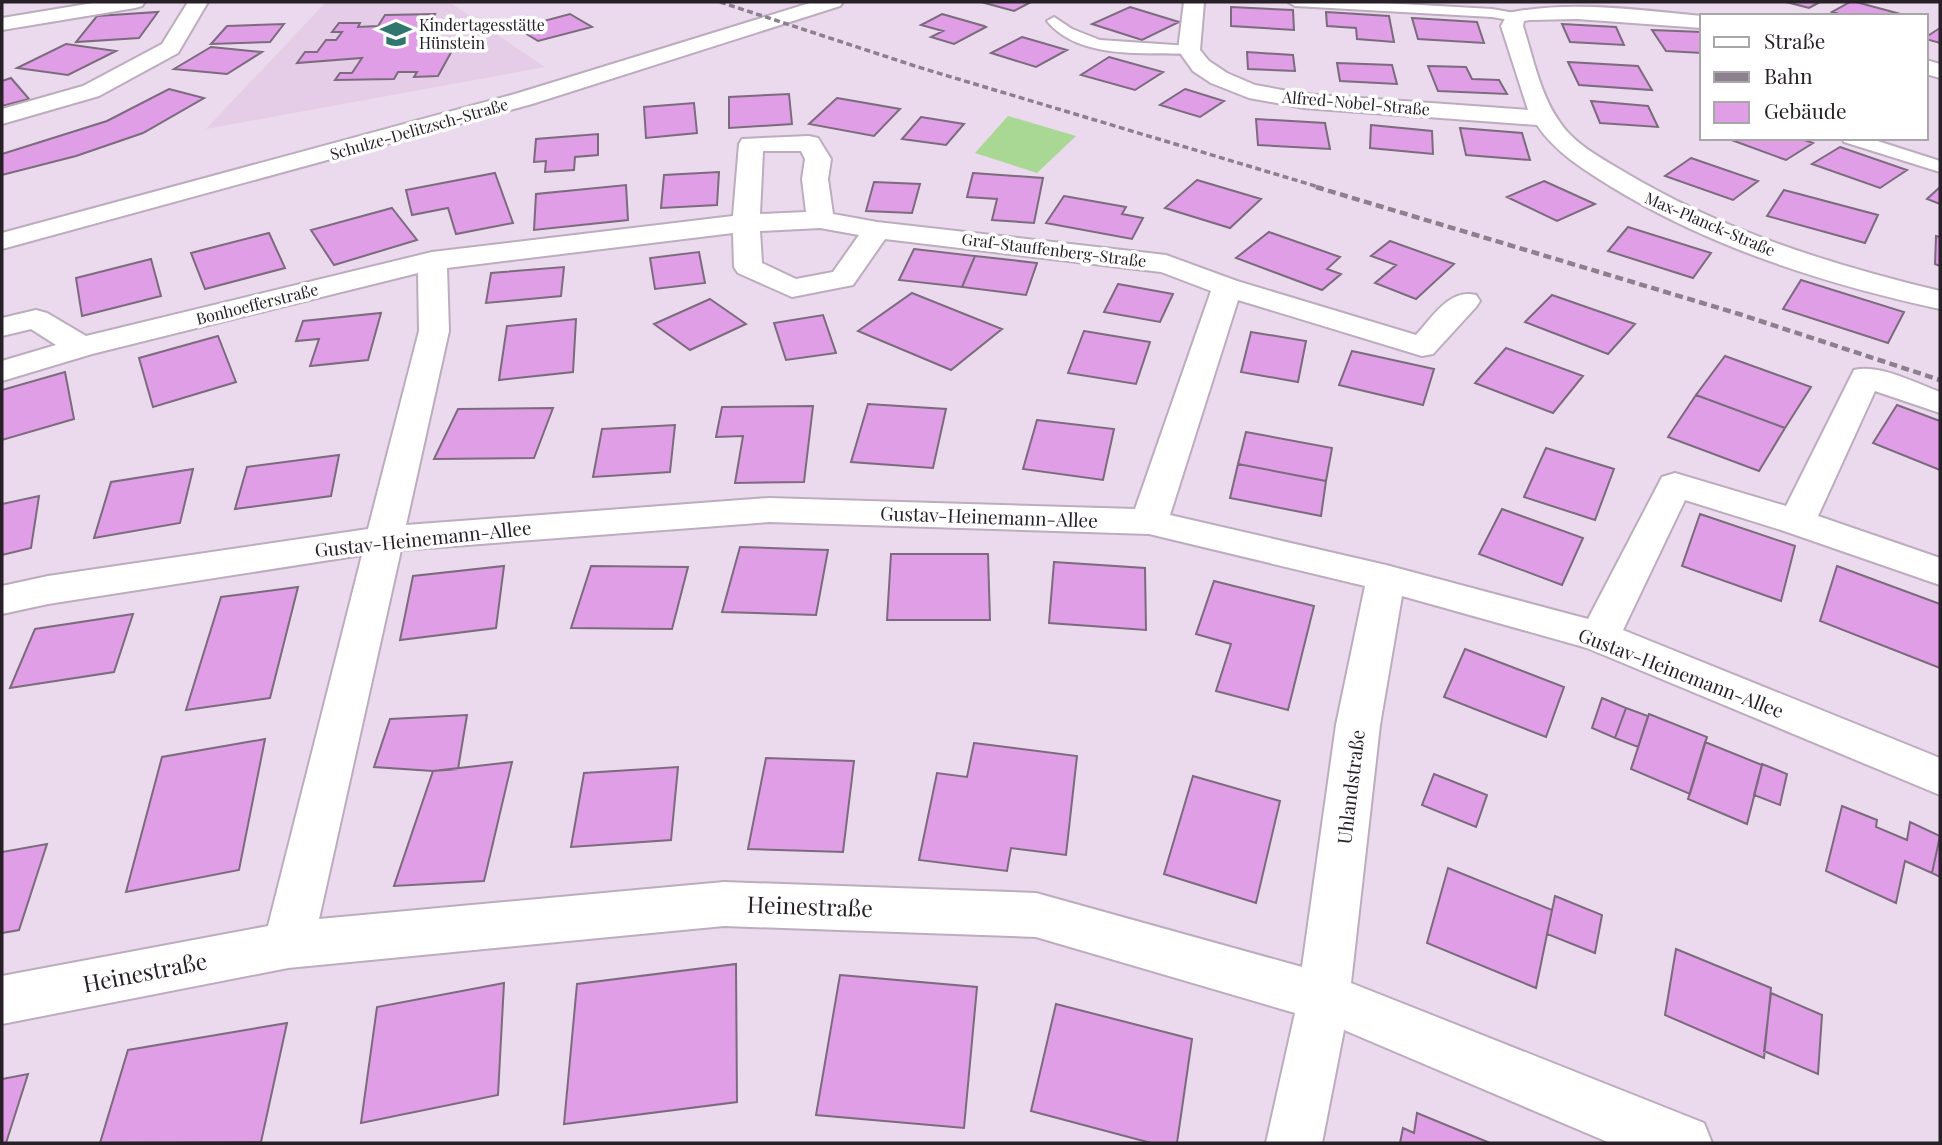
<svg xmlns="http://www.w3.org/2000/svg" width="1942" height="1145" viewBox="0 0 1942 1145" font-family="'Playfair Display',serif">
  <style>
    .built { fill: #e5cde7 }
    .green { fill: #a9d794 }
    .building { fill: #df9ee6; stroke: #7b6b7d; stroke-width: 2 }
    .lines { fill: none; stroke-linecap: round; stroke-linejoin: round }
    .service-casing { stroke: #bdabbe; stroke-width: 4 }
    .minor-casing { stroke: #bdabbe; stroke-width: 4 }
    .secondary-casing { stroke: #bdabbe; stroke-width: 4 }
    .service { fill: #fff; fill-rule: evenodd }
    .minor { fill: #fff; fill-rule: evenodd }
    .secondary { fill: #fff; fill-rule: evenodd }
    .rail-far1 { stroke: #8d808e; stroke-width: 3.5; stroke-dasharray: 6 3.5; stroke-linecap: butt }
    .rail { stroke: #8d808e; stroke-width: 4.5; stroke-dasharray: 8 4.5; stroke-linecap: butt }
    .labels { text-anchor: middle; stroke-width: 7; stroke-linejoin: round; paint-order: stroke }
    .far-poi-label { font-size: 16px; fill: #272027; stroke: #fff; text-anchor: start }
    .far-street-label { font-size: 16px; fill: #272027; stroke: #fff }
    .street-label { font-size: 19px; fill: #272027; stroke: #fff }
    .near-street-label { font-size: 23px; fill: #272027; stroke: #fff }
  </style>
  <rect width="100%" height="100%" fill="#ebd9ed"/>
  <path class="built" d="M326 2H449L545 67 206 129Z"/>
  <path class="green" d="M1008 116 1076 136 1037 173 975 153Z"/>
  <path class="building" d="M981 2H1031L1014 11Z
    M1786 2H1820L1809 8Z
    M1850 2H1856L1908 16H1846L1832 12Z
    M1130 7 1179 22 1142 40 1092 24Z
    M1231 7 1293 10 1294 30 1231 26Z
    M158 12 139 38 76 42 97 16Z
    M1326 12 1389 16 1394 42 1357 39 1356 28 1327 26Z
    M435 14 425 32 440 31 436 38H459L438 76 414 77 417 72H398L394 79 335 80 340 73H352L362 58 297 63 305 52H317L326 40H336L342 32H332L339 23H360L358 27 378 26 385 15Z
    M570 14 592 27 538 41 517 28Z
    M942 14 984 26 986 27 954 44 931 37 943 31 921 25Z
    M1412 18 1477 22 1484 43 1418 39Z
    M284 24 270 42 211 44 227 26Z
    M1562 24 1616 27 1624 45 1570 42Z
    M1940 28V43L1926 39V37Z
    M1652 30 1702 32V53L1666 51Z
    M1022 37 1067 50 1036 67 991 53Z
    M66 44 116 51 68 75 17 68Z
    M211 47 262 52 227 74 174 69Z
    M1247 52 1293 55 1295 71 1248 69Z
    M1109 57 1163 72 1135 90 1081 75Z
    M1568 62 1638 66 1652 90 1579 85Z
    M1337 63 1392 65 1397 84 1340 81Z
    M1428 66 1466 67 1472 79 1499 80 1507 94 1438 91Z
    M11 78 29 99 2 106V81Z
    M169 89 204 98 143 133 76 156 2 175V154L107 121Z
    M1185 89 1224 101 1200 117 1160 105Z
    M789 94 792 124 729 128V97Z
    M837 98 900 109 874 136 809 124Z
    M1591 101 1648 106 1658 127 1600 123Z
    M694 103 697 133 646 138 644 107Z
    M921 117 964 124 946 145 902 139Z
    M1256 119 1325 123 1330 149 1258 145Z
    M1371 125 1432 131 1433 154 1370 148Z
    M1460 128 1522 133 1530 160 1466 155Z
    M598 134V155L575 157 574 170 545 172 546 161 534 162 536 139Z
    M1726 138H1799L1813 143 1786 160Z
    M1840 147 1907 170 1880 188 1812 164Z
    M1691 158 1758 181 1733 200 1665 176Z
    M719 172 717 205 661 208 664 175Z
    M495 173 513 223 456 234 448 208 412 215 406 190Z
    M973 173 1043 178 1034 223 992 220 997 199 967 197Z
    M1197 180 1261 199 1230 228 1165 208Z
    M1544 181 1595 204 1557 221 1507 197Z
    M874 182 920 184 912 213 866 211Z
    M626 185 628 220 534 230 536 194Z
    M1940 187V204L1927 199Z
    M1784 190 1878 215 1865 243 1767 216Z
    M1064 196 1126 207 1122 214 1143 218 1132 239 1046 223Z
    M392 208 417 240 334 265 311 230Z
    M1628 227 1711 253 1693 278 1608 251Z
    M1269 232 1340 257 1327 269 1341 274 1322 290 1236 258Z
    M269 233 285 268 205 289 191 253Z
    M1936 236 1940 237V266L1935 264Z
    M1390 241 1454 264 1416 299 1375 283 1396 265 1371 256Z
    M914 249 975 256 962 287 899 280Z
    M699 252 705 283 655 289 650 258Z
    M975 256 1037 263 1026 295 962 287Z
    M151 259 161 296 82 316 76 278Z
    M564 267 561 296 486 303 491 273Z
    M1801 280 1904 312 1888 343 1783 309Z
    M1118 284 1173 294 1160 322 1104 312Z
    M912 293 1002 329 951 370 858 331Z
    M1552 295 1635 324 1608 354 1525 322Z
    M710 299 746 324 690 350 654 324Z
    M381 313 368 360 310 366 319 339 296 341 303 321Z
    M823 315 836 353 786 360 774 323Z
    M576 319 573 372 499 380 507 326Z
    M1084 331 1150 342 1136 384 1068 373Z
    M1251 332 1306 341 1298 382 1241 372Z
    M218 336 236 382 153 407 139 358Z
    M1506 348 1583 376 1553 413 1475 383Z
    M1352 351 1434 369 1423 405 1339 385Z
    M1725 356 1811 387 1785 428 1696 395Z
    M65 372 74 419 2 440V390Z
    M1696 395 1785 428 1759 471 1668 437Z
    M868 404 946 409 933 468 851 462Z
    M1897 405 1940 421V470L1873 443Z
    M813 406 804 482 735 483 743 436 716 437 722 407Z
    M553 408 534 458 434 459 458 409Z
    M1037 420 1114 429 1103 480 1023 469Z
    M675 425 670 472 593 477 602 429Z
    M1246 432 1332 448 1326 481 1238 464Z
    M1546 448 1614 469 1595 520 1524 497Z
    M339 455 331 496 235 509 247 467Z
    M1238 464 1326 481 1321 516 1230 498Z
    M193 469 180 523 94 538 111 482Z
    M39 496 31 548 2 555V504Z
    M1502 509 1583 538 1562 585 1479 554Z
    M1700 514 1795 546 1781 601 1682 566Z
    M740 547 828 550 816 615 722 612Z
    M891 554H988L990 620H887Z
    M1054 562 1145 568 1146 630 1049 623Z
    M504 566 496 628 400 640 413 576Z
    M591 566 688 567 672 629 571 628Z
    M1837 566 1940 604V668L1820 621Z
    M1214 581 1314 606 1288 710 1216 691 1231 644 1196 634Z
    M298 587 270 698 186 710 221 597Z
    M133 614 114 672 10 688 35 629Z
    M1465 649 1564 687 1546 737 1444 697Z
    M1602 698 1626 708 1615 738 1592 728Z
    M1626 708 1648 716 1638 747 1615 738Z
    M1649 714 1707 737 1690 794 1631 769Z
    M467 715 458 769 433 771 374 767 390 719Z
    M265 739 239 870 126 892 162 757Z
    M1705 742 1762 765 1747 824 1688 799Z
    M974 743 1077 756 1066 855 1011 848 1007 871 919 860 937 773 967 777Z
    M766 758 854 761 843 852 748 849Z
    M512 762 484 881 394 886 433 771Z
    M1762 764 1787 774 1780 805 1754 795Z
    M678 767 671 840 571 847 584 773Z
    M1434 774 1487 795 1476 827 1422 805Z
    M1193 776 1280 801 1256 903 1164 874Z
    M1842 806 1877 820 1876 827 1907 840 1910 822 1940 836 1932 873 1905 861 1896 903 1826 871Z
    M1940 836V877L1932 873Z
    M47 844 19 930 2 933V852Z
    M1448 868 1552 910 1536 988 1427 943Z
    M1555 896 1602 915 1595 953 1547 934Z
    M1676 949 1771 988 1764 1058 1665 1015Z
    M736 964 737 1102 564 1124 577 984Z
    M840 975 977 987 964 1128 816 1115Z
    M504 983 498 1095 361 1123 377 1007Z
    M1771 993 1822 1015 1818 1074 1764 1051Z
    M1056 1004 1192 1039 1177 1143H1151L1031 1111Z
    M287 1023 261 1142 100 1143 128 1050Z
    M28 1074 6 1143H2V1079Z
    M1417 1113 1490 1143H1400L1403 1128 1414 1133Z"/>
  <g class="lines">
    <g class="service-casing">
      <path id="service" d="M1288 2H1366L1492 9 1520 14 1522 17 1515 21 1492 17 1295 6Z
        M1054 17 1072 29 1100 40 1189 46 1196 50 1189 54C1144 52 1079 60 1047 21Z
        M1842 138H1868L1940 161V172L1844 142Z"/>
    </g>
    <g class="minor-casing">
      <path id="minor" d="M99 2H145L142 6 135 8 2 30V18Z
        M188 2H208L178 53 99 96 2 124V109L83 86 162 44Z
        M1184 2H1204L1200 50 1209 61 1227 73 1255 85 1304 94 1528 110 1501 26 1508 13C1570 0 1639 10 1702 16V28L1577 19 1530 20 1524 21 1523 26C1533 57 1540 94 1559 121 1573 143 1599 157 1621 170 1720 230 1828 264 1940 291V309C1826 284 1711 248 1610 186 1583 169 1555 152 1537 125L1304 108 1249 98 1211 83 1193 71 1178 50Z
        M1926 60 1940 64V78L1926 74Z
        M809 136 818 138 831 159 828 179 833 214 877 222 1166 255 1237 281 1416 335C1432 318 1449 288 1476 295L1480 301 1476 307 1433 354 1422 356 1238 300 1170 515 1386 565 1588 619 1662 477 1675 473 1786 506 1854 370C1880 364 1915 383 1940 392V413L1875 391 1818 516 1940 558V585L1784 531 1685 500 1623 630 1940 758V795L1587 648 1402 596 1380 725 1351 983 1704 1123 1712 1143H1610L1344 1030 1322 1143H1266L1295 1013 1036 937 724 926 288 968 2 1024V976L268 926 362 555 48 604 2 614V586L48 576 368 529 419 331 418 273 92 354 2 381V361L56 345 31 329 2 336V318L36 310 47 313 86 336 432 252 733 216 739 144 742 139ZM763 151H801L805 159 802 179 806 212 760 214ZM820 228 859 235 833 272 796 279 762 263 760 231ZM733 233 734 267 738 273 792 297 853 285 885 239 1161 272 1211 291 1135 509 769 498 406 525 449 331 447 268ZM769 522 1149 534 1365 586 1336 725 1302 967 1036 893 724 882 319 919 401 550Z"/>
    </g>
    <g class="secondary-casing">
      <path id="secondary" d="M813 2H843L840 6 532 104 2 249V233L515 94Z"/>
    </g>
    <use href="#service" class="service"/>
    <use href="#minor" class="minor"/>
    <use href="#secondary" class="secondary"/>
    <path class="rail-far1" d="M720 2 918 67 1322 188"/>
    <path class="rail" d="M1316 187 1739 314 1940 380"/>
  </g>
  <defs>
    <g id="school-bare" transform="scale(2.415)"><path d="M0-5L7-2L0 1L-7-2ZM-4 1L0 2.5L4 1V4Q0 6-4 4Z" fill="#2e766e" stroke="#fff" stroke-width="2.5" paint-order="stroke"/></g>
  </defs>
  <g fill-rule="evenodd">
    <use href="#school-bare" x="396" y="34"/>
  </g>
  <g class="labels">
    <g class="far-poi-label">
      <text x="419" y="31">Kindertagesstätte<tspan x="419" dy="18">Hünstein</tspan></text>
    </g>
    <g class="far-street-label">
      <text transform="translate(1356 103) rotate(5)" y="6">Alfred-Nobel-Straße</text>
      <text transform="translate(419 129) rotate(-16)" y="6">Schulze-Delitzsch-Straße</text>
      <text transform="translate(1710 224) rotate(23)" y="6">Max-Planck-Straße</text>
      <text transform="translate(1054 250) rotate(7)" y="6">Graf-Stauffenberg-Straße</text>
      <text transform="translate(257 304) rotate(-14)" y="6">Bonhoefferstraße</text>
    </g>
    <g class="street-label">
      <text transform="translate(989 517) rotate(2)" y="7">Gustav-Heinemann-Allee</text>
      <text transform="translate(423 539) rotate(-6)" y="7">Gustav-Heinemann-Allee</text>
      <text transform="translate(1681 673) rotate(21)" y="7">Gustav-Heinemann-Allee</text>
      <text transform="translate(1351 787) rotate(-83)" y="7">Uhlandstraße</text>
    </g>
    <g class="near-street-label">
      <text transform="translate(810 907) rotate(2)" y="8">Heinestraße</text>
      <text transform="translate(145 973) rotate(-11)" y="8">Heinestraße</text>
    </g>
  </g>
  <rect width="1942" height="1145" fill="none" stroke="#272027" stroke-width="7"/>
  <rect x="1700" y="14" width="228" height="126" fill="#ffffff" stroke="#a9a6a9" stroke-width="2"/>
  <rect x="1714" y="37" width="35" height="10" fill="#ffffff" stroke="#a9a6a9" stroke-width="2"/>
  <text x="1764" y="49" font-size="21" fill="#272027">Straße</text>
  <rect x="1714" y="72" width="35" height="10" fill="#8d808e" stroke="#a9a6a9" stroke-width="2"/>
  <text x="1764" y="84" font-size="21" fill="#272027">Bahn</text>
  <rect x="1714" y="102" width="35" height="21" fill="#df9ee6" stroke="#a9a6a9" stroke-width="2"/>
  <text x="1764" y="119" font-size="21" fill="#272027">Gebäude</text>
</svg>
